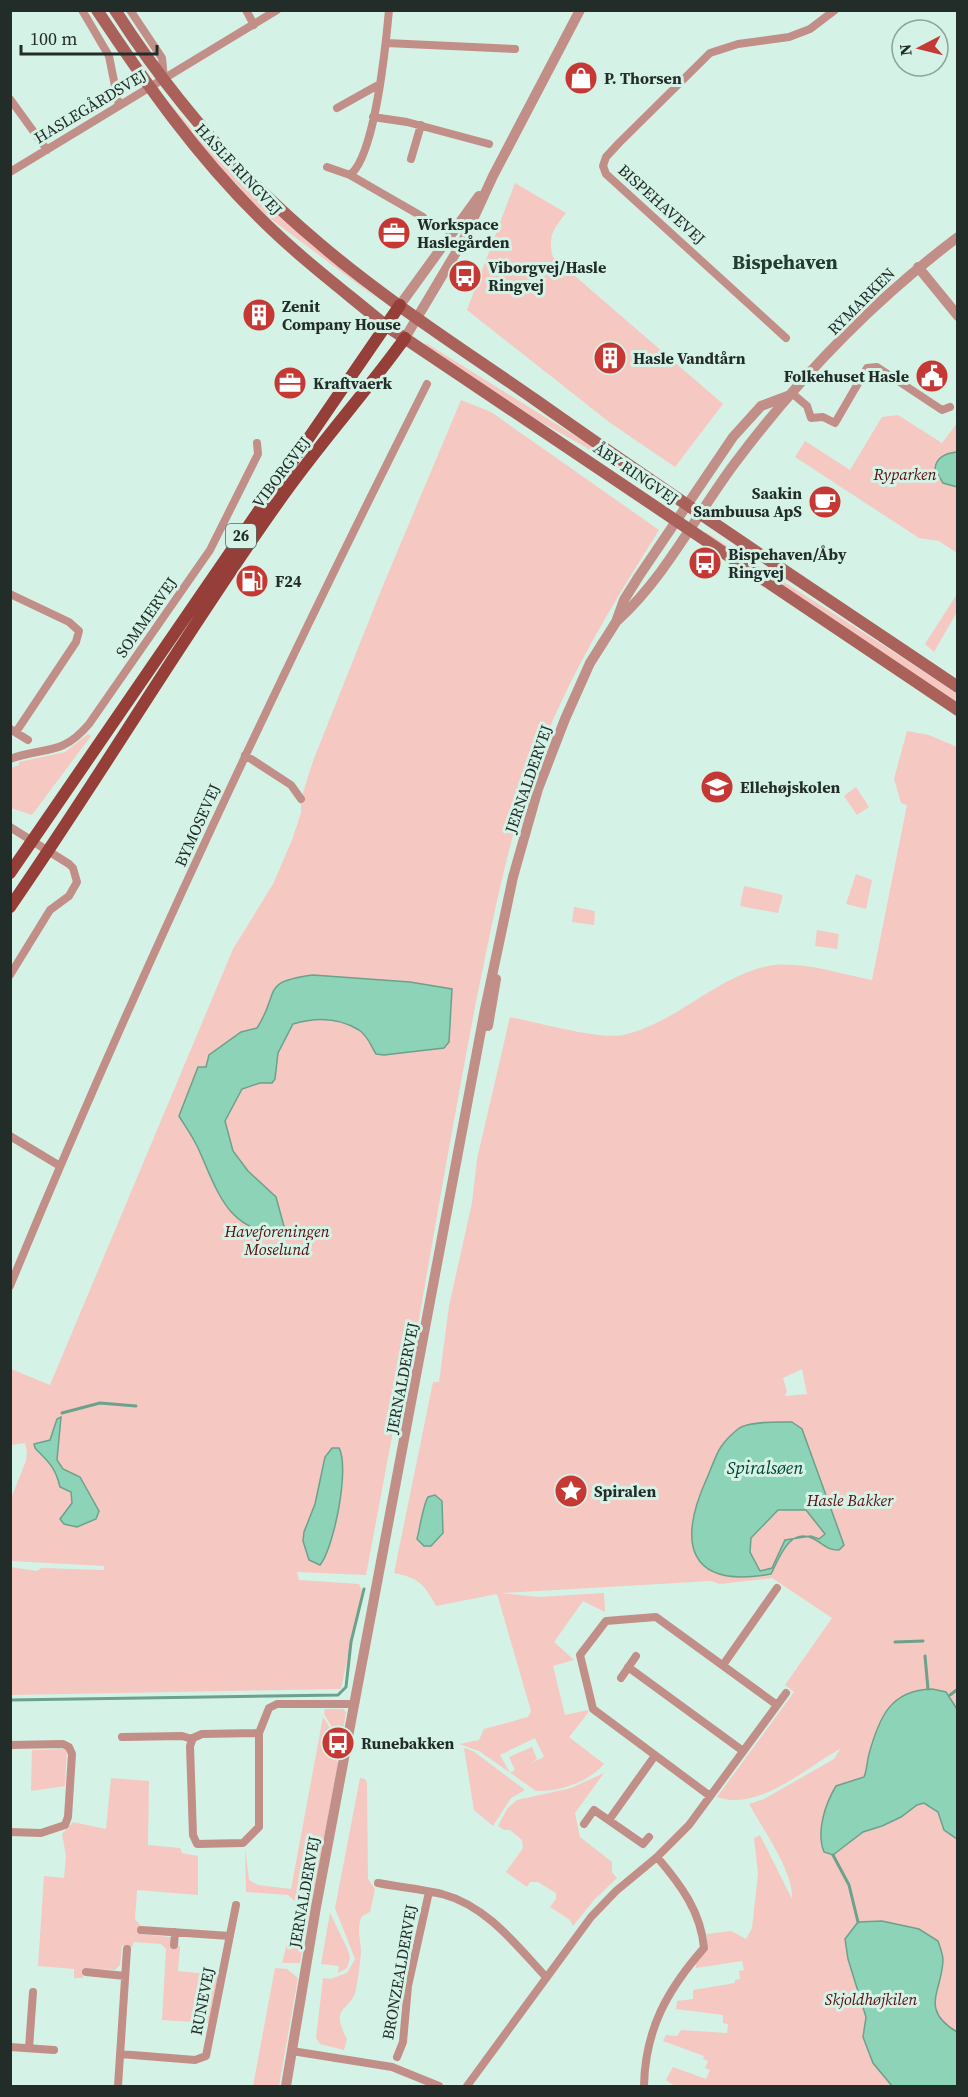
<svg xmlns="http://www.w3.org/2000/svg" width="968" height="2097" viewBox="0 0 968 2097" font-family="'Source Serif 4',serif">
  <style>
    .green { fill: #f6c8c2; fill-rule: evenodd }
    .water { fill: #8cd3b7; stroke: #6ca18c; stroke-width: 1.5; fill-rule: evenodd }
    .lines { fill: none; stroke-linecap: round; stroke-linejoin: round }
    .stream { stroke: #6ca18c; stroke-width: 3 }
    .minor { stroke: #c28e88; stroke-width: 8 }
    .tertiary { stroke: #c28e88; stroke-width: 10 }
    .secondary { stroke: #aa615a; stroke-width: 12 }
    .primary { stroke: #963e38; stroke-width: 12 }
    .labels { text-anchor: middle; stroke-width: 6; stroke-linejoin: round; paint-order: stroke }
    .shield { fill: #d5f2e6; stroke: #586862; stroke-width: 1.5 }
    .shield-label { font-size: 15px; font-weight: bold; fill: #222d29 }
    .poi-label { font-size: 16px; font-weight: bold; fill: #222d29; stroke: #d5f2e6; text-anchor: start }
    .street-label { font-size: 16px; fill: #222d29; stroke: #d5f2e6 }
    .park-label { font-size: 16px; font-style: italic; fill: #5a0b0c; stroke: #d5f2e6 }
    .water-label { font-size: 18px; font-style: italic; fill: #044331; stroke: #d5f2e6 }
    .quarter-label { font-size: 20px; font-weight: bold; fill: #243b32; stroke: #d5f2e6 }
  </style>
  <rect width="100%" height="100%" fill="#d5f2e6"/>
  <path class="green" d="M166 99 214 155 307 241 380 301 263 213 195 139 164 100Z
    M515 183 566 213C554 228 547 237 553 257L723 404 675 467 609 422 467 310Z
    M426 343 585 442 668 501 582 445 535 419 425 345Z
    M461 400 491 412 659 530C611 607 564 683 534 768 507 843 492 924 476 1002 451 1132 429 1263 406 1393L400 1394 366 1575 297 1572 299 1580 359 1584 362 1591 341 1689 11 1695 10 1567 37 1571 41 1568 104 1570V1566L11 1561V1498L26 1461 27 1452 25 1443 11 1445V1369L50 1385 233 949 273 884 292 840 301 813V799L313 761 382 588ZM325 1457 343 1484 331 1537 320 1565 309 1560 303 1541 304 1533 315 1504Z
    M898 415 942 443 957 423V553L939 541 919 538 795 457 805 441 850 470 882 417Z
    M706 532C789 587 875 638 957 694V703L705 534Z
    M957 594V612L934 652 925 644Z
    M907 731 929 735 957 747V2086H675L666 2080 673 2067 706 2079 710 2070 705 2068 708 2061 703 2059 704 2056 663 2041 666 2035 677 2036 681 2030 727 2033 728 2024 723 2023V2015L676 2009 677 2001 693 1999V1990L735 1983V1980L740 1979 739 1971 744 1970 742 1961 696 1968V1962L707 1951V1934L731 1931 746 1939 752 1928 758 1874 754 1838 760 1835 792 1899C794 1872 762 1828 749 1804L764 1799 834 1759 840 1749C805 1768 759 1812 717 1797L794 1692 785 1685 832 1618 772 1578 720 1584 711 1581 502 1593 539 1597 604 1593 605 1612 583 1601 554 1642 574 1660 553 1666 565 1715 588 1710V1713L569 1737 604 1764C589 1782 559 1792 536 1791L479 1751 459 1744 479 1740 484 1729 528 1717 531 1711 497 1594 436 1606C424 1584 419 1578 394 1573L433 1382H439L449 1306 472 1203 477 1159 510 1017C536 1022 599 1040 623 1035 675 1024 715 977 768 966 800 960 840 974 872 980L907 805 901 803 894 779ZM802 1369 807 1394 785 1396 787 1391 783 1378ZM535 1738 544 1757 531 1763 537 1759 532 1747 509 1757 515 1770 510 1773 500 1755Z
    M88 734 91 736 32 815 11 808V768L19 765V762L65 752Z
    M856 787 869 807 857 815 844 796Z
    M856 874 872 880 866 909 846 904Z
    M744 886 783 895 778 913 740 906Z
    M574 907 595 911 594 925 572 922Z
    M817 930 839 934 837 949 815 946Z
    M325 1709H343L346 1712 341 1742 324 1714Z
    M323 1717 338 1741 335 1746 338 1765 300 1963H282L297 1903 288 1895 246 1892 245 1848 249 1880 258 1885 291 1889Z
    M464 1748 473 1751 525 1790 511 1798 493 1826 474 1810Z
    M67 1749 65 1786 31 1791 32 1750Z
    M604 1773 575 1813 580 1837 612 1862V1872L617 1878 594 1900 573 1926 570 1920 550 1907 556 1899V1893L538 1882H530L527 1887 506 1872 523 1848 522 1840 510 1830H504L498 1826 507 1809 517 1800 571 1788Z
    M111 1778 149 1781 148 1845 180 1848 182 1853 198 1856V1895L137 1890 135 1919 140 1925V1934L170 1937V1945L180 1946 178 1971 218 1975 209 2023 162 2020 166 1949 161 1944 134 1942 132 1947 122 1946 120 1965 115 1970 83 1968V1978H74V1969L38 1966 44 1876 64 1878 66 1856 62 1834 73 1822 106 1829Z
    M360 1778 365 1779 367 1783 368 1879 375 1889 370 1912 362 1916C356 1929 361 1939 361 1952 360 1965 358 1978 356 1990 350 2013 329 2005 347 2039L344 2050 320 2044 316 2038 323 1978 330 1979 347 1973 355 1959 335 1908Z
    M330 1913 348 1950 350 1958 347 1968 338 1973 339 1966 321 1964Z
    M275 1968 287 1969 298 1978 279 2086H253Z"/>
  <path class="water" d="M957 452H958L957 487 943 483 935 469C936 457 946 453 957 452Z
    M313 975 410 982 452 989 449 1042 444 1048 384 1055 376 1054C371 1046 368 1036 359 1030 338 1017 316 1017 293 1024L278 1053 275 1079 272 1083H260L242 1089 225 1121 233 1151 248 1171 276 1197 285 1230 281 1233C227 1233 217 1189 198 1148 193 1137 185 1126 179 1116L198 1067H206L209 1055 241 1032 257 1028C281 991 259 982 313 975Z
    M61 1417 57 1460 63 1469 80 1477 99 1511 96 1519 77 1527 64 1524 60 1519 72 1503 71 1492 60 1487C55 1466 48 1462 35 1448L34 1444 50 1440 57 1419Z
    M792 1422 802 1429 844 1545 839 1550C826 1550 825 1545 814 1539 789 1526 779 1559 771 1574 688 1589 677 1544 707 1478 717 1455 717 1446 738 1429 747 1421 779 1422 792 1422ZM778 1510H806L825 1534 819 1539 811 1536 785 1540 772 1568 760 1571 750 1552 751 1538Z
    M332 1448H339C350 1467 334 1548 320 1565L309 1560 303 1541 304 1532 315 1504 325 1457Z
    M435 1495 442 1501 443 1533 431 1546H424L417 1539C420 1528 423 1505 428 1497Z
    M932 1689 946 1692 957 1709V1839L944 1830 938 1812 924 1803 917 1805 901 1817 882 1826 863 1832 833 1855 824 1852C816 1832 825 1804 836 1786L864 1777C867 1770 867 1761 869 1754 879 1718 890 1690 932 1689Z
    M882 1921 919 1929 938 1941C940 1947 943 1954 943 1960 942 1992 919 2009 957 2032V2086H892L873 2063 863 2037 866 2017 848 1959 845 1939 858 1922Z"/>
  <g class="lines">
    <path class="stream" d="M62 1413 100 1403 136 1406
      M895 1642 923 1641
      M925 1656 928 1689
      M950 1695 958 1689
      M10 1700 338 1695 346 1687 351 1642 364 1589
      M833 1855 849 1885 858 1922"/>
    <path class="minor" d="M82 10 109 56 119 106
      M130 10 162 58 164 79
      M246 10 254 25
      M386 43 515 49
      M10 99 47 150
      M337 108 380 84
      M373 117 407 122 489 144
      M411 159 421 125
      M327 167 350 175 423 217
      M10 172 277 10
      M350 175C375 156 386 43 389 10
      M786 338 606 174 603 166 606 157 619 143 710 53 738 44 789 37 810 29 835 10
      M793 394 807 406 811 418 823 417 835 423 867 368 877 367 942 410 950 407
      M10 594 69 622 79 631 76 642 16 732
      M10 729 28 740
      M245 755 291 785 301 799
      M10 759C45 746 61 757 89 724L210 550 258 454 257 443
      M10 827 69 864 73 868 77 882 69 896 50 910 10 975
      M10 1136 60 1166
      M10 1286C136 980 278 680 427 384
      M723 1665 777 1588
      M628 1667 743 1751
      M621 1678 636 1656
      M259 1733V1827L243 1843 197 1844 193 1835 190 1746 193 1738 202 1734 259 1733 269 1708 277 1704H355
      M122 1737 182 1736 192 1739
      M10 1745 63 1744 69 1747 72 1754 68 1817 65 1825 41 1833 10 1832
      M710 1796 593 1709 580 1655 606 1621 656 1617 777 1705
      M609 1820 654 1757
      M584 1824 594 1810 643 1844 649 1837
      M378 1883C399 1887 421 1889 442 1894 487 1906 516 1945 546 1977
      M141 1930 230 1936
      M174 1945 175 1932
      M86 1972 125 1976
      M10 2047 54 2050
      M29 2048 33 1992
      M292 2051 392 2067 439 2086
      M120 2054 195 2060 206 2056 236 1905
      M397 2057 403 2042 408 1986 429 1892
      M118 2086 127 1949
      M467 2086 591 1917 616 1891 657 1857 689 1825 786 1693
      M644 2086C645 2030 667 1990 704 1948 701 1912 681 1885 657 1857"/>
    <path class="tertiary" d="M918 267 958 316
      M400 305 479 196
      M405 338 464 239 493 176 580 10
      M618 620C666 576 696 515 735 463 798 379 874 300 958 237
      M488 1026 496 979
      M286 2086 316 1907 485 1009 513 877 538 789 565 719 590 663 616 622 624 600 639 576 733 437 761 406 793 394"/>
    <path class="secondary" d="M97 10C146 84 197 156 260 218 299 257 343 290 385 325L958 710
      M115 10C171 97 241 178 320 244 388 302 464 350 537 401 675 499 817 592 958 687"/>
    <path class="primary" d="M10 873 400 305
      M10 907C102 774 184 635 277 504 317 446 364 395 405 338"/>
  </g>
  <defs>
    <g id="shop-disc" transform="scale(1.725)"><circle r="9.5" fill="#c63834" stroke="#d5f2e6"/><path d="M-5-2.5h2.3a2.7 3.5 0 0 1 5.4 0H5L5.5 6h-11ZM-1.5-2.5h3a1.5 2.3 0 0 0-3 0Z" fill="#fff"/></g>
    <g id="office-disc" transform="scale(1.725)"><circle r="9.5" fill="#c63834" stroke="#d5f2e6"/><path d="M-6-3h4V-5.5h4V-3h4V5H-6ZM-1-4.5V-3h2v-1.5ZM-6 0V1H6V0Z" fill="#fff"/></g>
    <g id="bus-disc" transform="scale(1.725)"><circle r="9.5" fill="#c63834" stroke="#d5f2e6"/><path d="M-5-6H5V4H4V6H2V4H-2V6H-4V4H-5ZM-3.5-4V0h7V-4ZM-3.5 1.2v1.5H-2V1.2ZM2 1.2v1.5H3.5V1.2Z" fill="#fff"/></g>
    <g id="building-disc" transform="scale(1.725)"><circle r="9.5" fill="#c63834" stroke="#d5f2e6"/><path d="M-4-6H4V6H1V3H-1V6H-4ZM-2.5-4.3h1.7v1.8h-1.7ZM.8-4.3h1.7v1.8H.8ZM-2.5-1h1.7V.8h-1.7ZM.8-1h1.7V.8H.8Z" fill="#fff"/></g>
    <g id="civic-disc" transform="scale(1.725)"><circle r="9.5" fill="#c63834" stroke="#d5f2e6"/><path d="M-.6-6.5H3V-4.5H.6V-3L4-1V1h2V6H-6V1h2V-1L-.6-3ZM-1.2 2.5V6h2.4V2.5Z" fill="#fff"/></g>
    <g id="cafe-disc" transform="scale(1.725)"><circle r="9.5" fill="#c63834" stroke="#d5f2e6"/><path d="M-5.5-4.5H6V0H3Q3 3.5 0 3.5H-2.5Q-5.5 3.5-5.5 0ZM3-3.2v2h1.7v-2ZM-6 4.5H4V6H-6Z" fill="#fff"/></g>
    <g id="fuel-disc" transform="scale(1.725)"><circle r="9.5" fill="#c63834" stroke="#d5f2e6"/><path d="M-5.5-6h7V0h2V4h1.3V-2.5L3-4.5l.8-.8L6-3V5H2.5V1h-1V6h-7ZM-4.2-4.7v3.2H.2V-4.7Z" fill="#fff"/></g>
    <g id="school-disc" transform="scale(1.725)"><circle r="9.5" fill="#c63834" stroke="#d5f2e6"/><path d="M0-5L7-2L0 1L-7-2ZM-4 1L0 2.5L4 1V4Q0 6-4 4Z" fill="#fff"/></g>
    <g id="sight-disc" transform="scale(1.725)"><circle r="9.5" fill="#c63834" stroke="#d5f2e6"/><path d="M0-6L1.8-2.2L6-1.7L2.9 1.2L3.7 5.4L0 3.3L-3.7 5.4L-2.9 1.2L-6-1.7L-1.8-2.2Z" fill="#fff"/></g>
  </defs>
  <g fill-rule="evenodd">
    <use href="#shop-disc" x="581" y="78"/>
    <use href="#office-disc" x="394" y="233"/>
    <use href="#bus-disc" x="465" y="276"/>
    <use href="#building-disc" x="259" y="315"/>
    <use href="#building-disc" x="610" y="358"/>
    <use href="#civic-disc" x="932" y="376"/>
    <use href="#office-disc" x="290" y="383"/>
    <use href="#cafe-disc" x="825" y="502"/>
    <use href="#bus-disc" x="705" y="563"/>
    <use href="#fuel-disc" x="252" y="581"/>
    <use href="#school-disc" x="717" y="787"/>
    <use href="#sight-disc" x="571" y="1491"/>
    <use href="#bus-disc" x="338" y="1743"/>
  </g>
  <g class="labels">
    <rect class="shield" x="226" y="524" width="30" height="24" rx="4.5"/>
    <g class="shield-label">
      <text x="241" y="541">26</text>
    </g>
    <g class="poi-label">
      <text x="604" y="84">P. Thorsen</text>
      <text x="417" y="230">Workspace<tspan x="417" dy="18">Haslegården</tspan></text>
      <text x="488" y="273">Viborgvej/Hasle<tspan x="488" dy="18">Ringvej</tspan></text>
      <text x="282" y="312">Zenit<tspan x="282" dy="18">Company House</tspan></text>
      <text x="633" y="364">Hasle Vandtårn</text>
      <text x="909" y="382" text-anchor="end">Folkehuset Hasle</text>
      <text x="313" y="389">Kraftvaerk</text>
      <text x="802" y="499" text-anchor="end">Saakin<tspan x="802" dy="18">Sambuusa ApS</tspan></text>
      <text x="728" y="560">Bispehaven/Åby<tspan x="728" dy="18">Ringvej</tspan></text>
      <text x="275" y="587">F24</text>
      <text x="740" y="793">Ellehøjskolen</text>
      <text x="594" y="1497">Spiralen</text>
      <text x="361" y="1749">Runebakken</text>
    </g>
    <g class="street-label">
      <text transform="translate(90 106) rotate(-31)" y="6">HASLEGÅRDSVEJ</text>
      <text transform="translate(239 169) rotate(47)" y="6">HASLE RINGVEJ</text>
      <text transform="translate(662 204) rotate(42)" y="6">BISPEHAVEVEJ</text>
      <text transform="translate(861 301) rotate(-45)" y="6">RYMARKEN</text>
      <text transform="translate(281 472) rotate(-53)" y="6">VIBORGVEJ</text>
      <text transform="translate(636 473) rotate(34)" y="6">ÅBY RINGVEJ</text>
      <text transform="translate(146 617) rotate(-55)" y="6">SOMMERVEJ</text>
      <text transform="translate(528 779) rotate(-71)" y="6">JERNALDERVEJ</text>
      <text transform="translate(197 825) rotate(-66)" y="6">BYMOSEVEJ</text>
      <text transform="translate(402 1378) rotate(-79)" y="6">JERNALDERVEJ</text>
      <text transform="translate(304 1892) rotate(-80)" y="6">JERNALDERVEJ</text>
      <text transform="translate(399 1972) rotate(-80)" y="6">BRONZEALDERVEJ</text>
      <text transform="translate(202 2001) rotate(-79)" y="6">RUNEVEJ</text>
    </g>
    <g class="park-label">
      <text x="905" y="480">Ryparken</text>
      <text x="277" y="1237">Haveforeningen<tspan x="277" dy="18">Moselund</tspan></text>
      <text x="850" y="1506">Hasle Bakker</text>
      <text x="871" y="2005">Skjoldhøjkilen</text>
    </g>
    <g class="water-label">
      <text x="765" y="1474">Spiralsøen</text>
    </g>
    <g class="quarter-label">
      <text x="785" y="269">Bispehaven</text>
    </g>
  </g>
  <rect width="968" height="2097" fill="none" stroke="#222d29" stroke-width="24"/>
  <g transform="translate(920 48) rotate(263)"><circle r="28" fill="#d5f2e6" stroke="#8da39a" stroke-width="1.5"/>
  <path d="M0-4.5L10 22L0 15L-10 22Z" fill="#c63834"/>
  <text y="-9" font-size="16" font-weight="bold" text-anchor="middle" fill="#222d29">N</text>
  </g>
  <path d="M21 45v9h136v-9" fill="none" stroke="#222d29" stroke-width="3"/>
  <text x="30" y="45" font-size="18" fill="#222d29" stroke="#d5f2e6" stroke-width="4.5" paint-order="stroke">100 m</text>
</svg>
